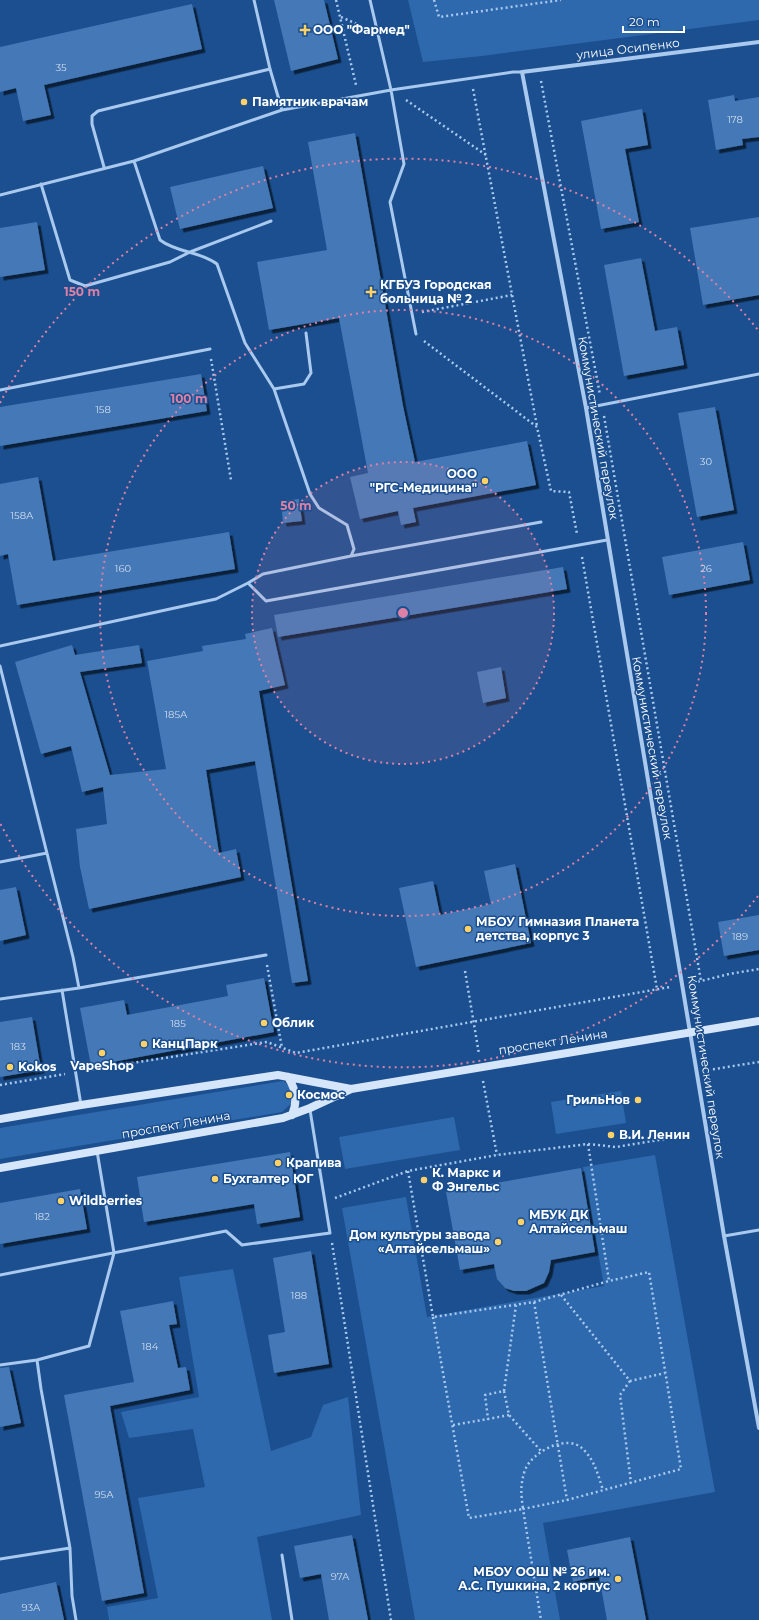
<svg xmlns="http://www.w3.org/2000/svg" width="759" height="1620" viewBox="0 0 759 1620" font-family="Montserrat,sans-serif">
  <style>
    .green { fill: #2e69ad }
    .building { fill: #4478b7; filter: url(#shadow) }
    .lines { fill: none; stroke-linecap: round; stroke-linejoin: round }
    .path { stroke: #a9c9ee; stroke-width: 2.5; stroke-dasharray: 2 3; stroke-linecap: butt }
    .service { stroke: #a9c9ee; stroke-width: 3 }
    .minor { stroke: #a9c9ee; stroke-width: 4 }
    .secondary { stroke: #d6e6fa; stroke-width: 8 }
    .ring { fill: none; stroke: #dd80a5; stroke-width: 2; stroke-dasharray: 2 4 }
    .poi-dot { fill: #ffd166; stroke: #1b4f8f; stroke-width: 1.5 }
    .labels { text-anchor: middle; stroke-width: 3; stroke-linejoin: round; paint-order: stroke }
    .number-label { font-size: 10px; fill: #d0dded }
    .poi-label { font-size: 12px; font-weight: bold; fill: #fff; stroke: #1b4f8f; text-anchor: start }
    .street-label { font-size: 12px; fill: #fff; stroke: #1b4f8f }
    .centre { fill: #dd80a5; stroke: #1b4f8f; stroke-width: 2 }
    .ring-label { font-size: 12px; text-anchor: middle; font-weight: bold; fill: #dd80a5; stroke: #1b4f8f; stroke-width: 3; stroke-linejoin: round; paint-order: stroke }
  </style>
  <defs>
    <filter id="shadow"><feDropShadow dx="3.5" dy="3.5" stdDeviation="0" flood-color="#0009"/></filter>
  </defs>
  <rect width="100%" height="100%" fill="#1b4f8f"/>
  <path class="green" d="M408 0H759V20L482 56 423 62Z
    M283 1081 293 1087 294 1101 282 1112 0 1159V1128Z
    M621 1091 626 1123 556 1134 551 1102Z
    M454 1117 460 1150 345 1169 339 1137Z
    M655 1155 715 1492 543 1523 560 1620H415L342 1208 406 1197 427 1317 604 1286 583 1167Z
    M233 1269 271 1451 311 1437 323 1405 348 1397 361 1515 257 1537 272 1620H109L107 1607 158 1598 138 1498 205 1487 193 1429 129 1438 121 1412 199 1397 179 1277Z"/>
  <path class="building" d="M274 0H324L338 59 291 71Z
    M192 4 202 49 44 85 51 115 23 121 16 88 0 92V47Z
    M734 95 735 101 759 97V137L742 139 743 145 716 150 708 100Z
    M642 109 648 145 625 149 639 222 601 229 581 121Z
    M355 133 403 406 415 462 527 441 536 485 413 508 416 522 401 525 398 511 360 519 350 477 368 473 339 318 269 330 257 262 327 250 308 142Z
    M263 166 273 208 180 229 170 187Z
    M759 217V295L703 305 690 228Z
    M37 222 45 270 0 277V228Z
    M641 258 655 331 677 327 684 365 624 376 604 265Z
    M201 374 207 411 0 446V407Z
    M715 407 734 510 697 517 678 413Z
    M38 477 53 561 229 532 235 569 17 605 8 554 0 556V484Z
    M299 499 302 521 283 523 281 501Z
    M743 542 750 580 669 595 662 557Z
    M563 567 567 589 278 637 274 615Z
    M272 628 285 685 259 691 308 981 292 983 255 761 206 770 219 853 236 849 241 877 89 909 80 867 76 829 107 824 103 787 82 792 71 746 41 754 15 662 72 645 75 655 139 645 142 663 80 672 110 775 166 769 147 661 203 651 202 646 246 639 245 634Z
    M501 667 506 698 483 703 477 672Z
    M515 864 531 943 416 967 399 888 433 881 440 915 491 904 484 871Z
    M16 887 26 935 0 941V890Z
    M759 915V950L724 956 718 922Z
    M264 978 274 1032 91 1066 80 1008 124 1000 127 1015 228 996 226 985Z
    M32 1017 41 1070 0 1077V1022Z
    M290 1152 300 1217 257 1224 254 1204 144 1222 137 1177Z
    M581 1168 595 1252 551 1260 549 1272 544 1283 526 1291H514L505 1288 497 1279 494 1264 460 1270 446 1192Z
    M80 1189 87 1229 0 1244V1203Z
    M311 1251 329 1364 274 1373 268 1335 285 1332 273 1258Z
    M173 1301 177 1324 169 1325 178 1368 186 1367 190 1390 110 1406 144 1593 102 1601 64 1395 134 1382 120 1311Z
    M9 1367 21 1423 0 1427V1368Z
    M352 1535 368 1620H329L321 1574 300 1578 294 1546Z
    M630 1537 646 1620H607L599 1576 573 1582 567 1550Z
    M56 1582 64 1620H0V1594Z"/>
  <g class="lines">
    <path class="path" d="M336 0 356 85
      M434 0 439 17 561 0
      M341 17 364 27
      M541 81 600 395
      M473 89 537 426
      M406 100 486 155
      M422 312 512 295
      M424 341 537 427 551 491 569 492 577 534
      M211 359 231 480
      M604 416 701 981
      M582 557 657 989
      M267 965 282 1048
      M465 971 479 1054
      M693 983 729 974 759 969
      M87 1070 267 1042 296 1053 670 987
      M708 1070 759 1062
      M483 1081 497 1155
      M0 1085 65 1074
      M588 1144 609 1281
      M408 1171 433 1317 534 1302 609 1281 649 1272 681 1469 567 1500 523 1509 541 1620
      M335 1198 408 1171 497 1155 588 1144 616 1147 665 1139
      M332 1243 391 1620
      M561 1295 630 1381 665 1373
      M534 1302 567 1500
      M433 1317 469 1518 523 1509C521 1494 520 1485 525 1470 532 1452 567 1433 583 1449 595 1461 598 1475 603 1490
      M630 1381 620 1395 631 1483
      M504 1391 516 1305
      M509 1415 488 1419 485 1395 504 1391 509 1415 541 1451
      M453 1425 488 1419
      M516 1590 536 1587"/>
    <path class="service" d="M254 0 270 69 282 110
      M370 0 391 90 404 164 390 202 416 334
      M134 161 160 240C177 253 200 251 217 264L245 343 274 389 310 494 319 508 347 525 354 549 351 556 263 574 248 583
      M104 167 92 124V116L98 111 270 69
      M41 184 70 280 85 286 170 262 190 252 271 221
      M0 195 134 161 282 110 391 90 513 72H522
      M274 389 304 384 311 373 306 333
      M0 390 210 349
      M586 408 759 374
      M351 556 541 522
      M0 646 216 599 248 583 266 601 607 540
      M0 666 73 957 79 988
      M0 862 47 853
      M62 990 81 1105
      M0 999 79 988 266 955
      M724 1236 759 1230
      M0 1275 226 1231 242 1245 330 1233 310 1110
      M0 1365 37 1360
      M282 1555 292 1620
      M0 1559 70 1548
      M76 1620 72 1596 70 1548 41 1389 37 1360 89 1346 114 1253 97 1151"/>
    <path class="minor" d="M759 42 522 72 586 408 724 1236 759 1428"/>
    <path class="secondary" d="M288 1077C296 1089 298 1101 292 1115
      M0 1119 81 1105 278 1075 351 1089
      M0 1168 283 1118 310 1108 351 1089 759 1021"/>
  </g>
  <circle cx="403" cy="613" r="151" fill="#dd80a5" fill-opacity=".12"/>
  <g class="ring">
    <circle cx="403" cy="613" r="151"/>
    <circle cx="403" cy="613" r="303"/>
    <path d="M758 896A454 454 0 0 1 0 823M0 403A454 454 0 0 1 758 330"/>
  </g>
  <g class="poi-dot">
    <path d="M303 24h4v4h4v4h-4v4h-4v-4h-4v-4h4z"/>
    <circle cx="244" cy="102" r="4"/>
    <path d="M369 286h4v4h4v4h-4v4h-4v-4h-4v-4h4z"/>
    <circle cx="485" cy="481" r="4"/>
    <circle cx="468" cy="929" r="4"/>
    <circle cx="264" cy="1023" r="4"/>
    <circle cx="144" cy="1044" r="4"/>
    <circle cx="102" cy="1053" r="4"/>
    <circle cx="10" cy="1067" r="4"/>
    <circle cx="289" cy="1095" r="4"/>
    <circle cx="638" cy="1100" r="4"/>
    <circle cx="611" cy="1135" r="4"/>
    <circle cx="278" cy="1163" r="4"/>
    <circle cx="215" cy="1179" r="4"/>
    <circle cx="424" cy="1180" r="4"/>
    <circle cx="61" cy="1201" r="4"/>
    <circle cx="521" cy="1222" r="4"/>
    <circle cx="498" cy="1242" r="4"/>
    <circle cx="618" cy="1579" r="4"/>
  </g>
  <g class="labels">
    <g class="number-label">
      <text x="61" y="71">35</text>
      <text x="735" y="123">178</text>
      <text x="103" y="413">158</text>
      <text x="706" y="465">30</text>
      <text x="22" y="519">158А</text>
      <text x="123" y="572">160</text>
      <text x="706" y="572">26</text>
      <text x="176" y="718">185А</text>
      <text x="740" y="940">189</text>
      <text x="178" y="1027">185</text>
      <text x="18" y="1050">183</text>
      <text x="42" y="1220">182</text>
      <text x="299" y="1299">188</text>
      <text x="150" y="1350">184</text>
      <text x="104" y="1498">95А</text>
      <text x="340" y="1580">97А</text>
      <text x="31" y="1611">93А</text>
    </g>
    <g class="poi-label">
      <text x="313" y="34">ООО "Фармед"</text>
      <text x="252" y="106">Памятник врачам</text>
      <text x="380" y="289">КГБУЗ Городская<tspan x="380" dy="14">больница № 2</tspan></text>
      <text x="477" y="478" text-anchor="end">ООО<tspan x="477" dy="14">"РГС-Медицина"</tspan></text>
      <text x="476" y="926">МБОУ Гимназия Планета<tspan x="476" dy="14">детства, корпус 3</tspan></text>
      <text x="272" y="1027">Облик</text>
      <text x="152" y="1048">КанцПарк</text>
      <text x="102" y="1070" text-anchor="middle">VapeShop</text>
      <text x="18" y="1071">Kokos</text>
      <text x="297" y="1099">Космос</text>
      <text x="630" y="1104" text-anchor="end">ГрильНов</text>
      <text x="619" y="1139">В.И. Ленин</text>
      <text x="286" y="1167">Крапива</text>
      <text x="432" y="1177">К. Маркс и<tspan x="432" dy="14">Ф Энгельс</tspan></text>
      <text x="223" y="1183">Бухгалтер ЮГ</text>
      <text x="69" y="1205">Wildberries</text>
      <text x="529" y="1219">МБУК ДК<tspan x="529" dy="14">Алтайсельмаш</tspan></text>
      <text x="490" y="1239" text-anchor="end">Дом культуры завода<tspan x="490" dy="14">«Алтайсельмаш»</tspan></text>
      <text x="610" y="1576" text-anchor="end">МБОУ ООШ № 26 им.<tspan x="610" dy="14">А.С. Пушкина, 2 корпус</tspan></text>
    </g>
    <g class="street-label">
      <text transform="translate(628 49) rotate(-7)" y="4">улица Осипенко</text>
      <text transform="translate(598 428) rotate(80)" y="4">Коммунистический переулок</text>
      <text transform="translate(652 748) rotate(80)" y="4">Коммунистический переулок</text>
      <text transform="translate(553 1042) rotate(-9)" y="4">проспект Ленина</text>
      <text transform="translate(706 1067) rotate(81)" y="4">Коммунистический переулок</text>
      <text transform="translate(176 1125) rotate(-10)" y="4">проспект Ленина</text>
    </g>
  </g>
  <circle cx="403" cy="613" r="6" class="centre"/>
  <g class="ring-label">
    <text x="82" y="296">150 m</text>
    <text x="189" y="403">100 m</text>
    <text x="296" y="510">50 m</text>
  </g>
  <path d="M623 26v6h61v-6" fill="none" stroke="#ffffff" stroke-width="2"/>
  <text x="629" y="26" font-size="12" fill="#ffffff" stroke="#1b4f8f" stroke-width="3" paint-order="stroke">20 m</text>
</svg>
